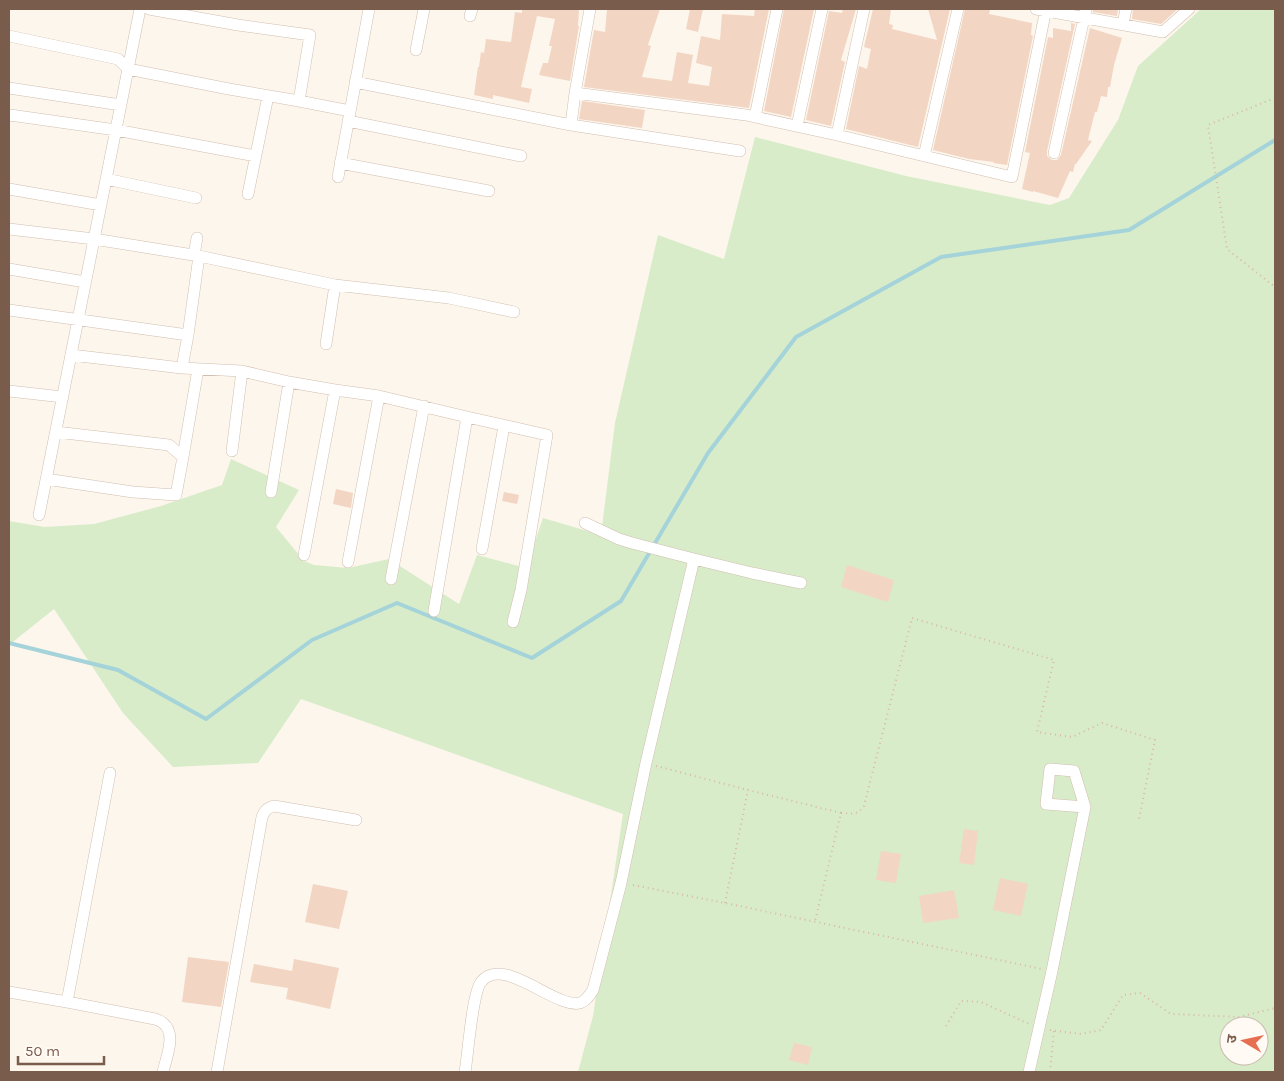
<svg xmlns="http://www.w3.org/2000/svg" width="1284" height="1081" viewBox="0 0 1284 1081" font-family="Karla,'Noto Sans Devanagari',sans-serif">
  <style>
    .green { fill: #d8ecc9; fill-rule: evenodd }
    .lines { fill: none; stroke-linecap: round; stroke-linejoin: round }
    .stream { stroke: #a5d3da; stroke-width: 4 }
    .building { fill: #f3d5c3 }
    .minor-casing { stroke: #d1beb0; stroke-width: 12 }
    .path { stroke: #d9b8a5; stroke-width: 2; stroke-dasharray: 1 4; stroke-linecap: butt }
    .minor { stroke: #fff; stroke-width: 11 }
  </style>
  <rect width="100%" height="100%" fill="#fdf6ec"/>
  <path class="green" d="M1201 9H1275V1072H578L593 1016 623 814 301 699 258 763 173 767 123 713 54 609 9 645V521L45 527 94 524 161 506 222 485 231 459 299 490 276 527 304 561 314 565 348 568 389 559 459 604 477 555 526 568 543 518 601 535 615 423 658 235 724 259 755 137 906 176 1050 205 1069 198 1118 120 1138 66ZM1229 1026H1259V1056H1229Z"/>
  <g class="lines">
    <path class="stream" d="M9 643 118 670 206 719 312 640 397 603 532 658 621 601 708 453 796 337 941 257 1129 230 1275 140"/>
  </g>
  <path class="building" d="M522 9H579L578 26H579L570 81 539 75 543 63H548L552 46H549L555 19 537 16 521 87 532 89 529 103 493 95V99L474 95 478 67H479L481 52 484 53 486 39 511 42 515 12 522 13Z
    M607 9H660L648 45 651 46 642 77 672 81 677 52 693 55 688 83 709 86 712 67 696 63 701 36 720 40 722 14 754 16 755 9H769L749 108 584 87 594 30 605 32Z
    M690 9H703L698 32 686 29Z
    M784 9 799 10 800 9H814L791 117 764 111Z
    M843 9H856L841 60 845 62 831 126 806 120 829 11 842 13Z
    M873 9H891L889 24 893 25 892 29 937 40 928 9H950L918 147 846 129 859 66 867 69 871 49 864 47Z
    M965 9H985L990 10 989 14 1032 23 1031 35 1033 36 1007 165 993 163 994 162 969 159 933 150Z
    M1093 9H1118L1117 16 1093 12Z
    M1133 9H1178L1161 24 1132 19Z
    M1071 23 1075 24 1047 151V156L1052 160H1057L1061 155 1090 28 1122 38 1114 65 1110 87H1108L1107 97 1101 96 1097 112H1095L1088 140 1092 141 1076 164H1075L1073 172 1070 171 1058 198 1033 191V192L1022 189 1030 153 1025 152 1048 37 1053 38V28L1071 31Z
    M582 101 645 110 642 128 579 119Z
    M336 489 353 493 351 508 333 504Z
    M504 492 519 495 517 504 502 501Z
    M847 565 894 580 888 602 841 587Z
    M964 829 978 831 974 865 959 863Z
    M881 851 901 854 896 883 876 880Z
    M1000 878 1028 884 1021 916 993 910Z
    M313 884 348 891 339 929 305 922Z
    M954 890 959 918 923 923 919 896Z
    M188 957 229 962 221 1007 182 1002Z
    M294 959 339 968 330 1009 286 999 288 988 250 982 254 964 292 971Z
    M794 1043 812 1047 808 1065 789 1060Z"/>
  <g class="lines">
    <g class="minor-casing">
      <path id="minor" d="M149 9 238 25 310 35 299 101
        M1036 9 1163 32 1189 9
        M470 16 472 9
        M1123 24 1126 9
        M9 36 118 59 128 69 229 89 299 101 350 111
        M416 50 424 9
        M355 82 571 125 740 151
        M9 88 121 105
        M575 93 746 115 837 135 1012 177 1046 9
        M9 116 10 115 116 130 256 156
        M755 117 777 9
        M348 121 521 156
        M571 125 575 93 590 9
        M797 126 822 9
        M837 135 864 9
        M1054 153 1086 9
        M924 156 958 9
        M340 163 489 191
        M338 177 369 9
        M106 179 196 198
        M9 189 101 205
        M248 194 268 96
        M9 229 94 239 199 256 335 285 449 298 514 312
        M194 255 197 238
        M9 269 85 282
        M9 310 188 335
        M326 344 335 285
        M71 355 182 368 242 371 289 382 335 390 379 396 467 417 547 435 521 590 513 622
        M182 368 188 335 199 256
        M9 391 63 397
        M232 451 242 371
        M183 457 198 369
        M46 479 133 492 176 495 183 457 169 445 56 432
        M271 492 289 382
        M39 515 140 9
        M585 523 619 539 632 543 694 559
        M482 549 504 426
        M304 555 335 390
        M348 562 379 396
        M391 579 424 406
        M434 611 467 417
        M9 992 67 1002 155 1019C158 1020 161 1021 163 1023 177 1034 166 1058 163 1072
        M67 1002 110 773
        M217 1072 262 817C265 810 267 808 274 806L356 820
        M465 1072C468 1055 472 994 481 982 503 954 555 1009 580 1003 586 1001 589 996 593 990L621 883 646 763 694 559 752 573 801 583
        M1029 1072 1052 971 1085 807 1074 771 1050 769 1046 804 1085 807"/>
    </g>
    <path class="path" d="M1275 98 1208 125 1227 249 1275 287
      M656 766 748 790
      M841 813C852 813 857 816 864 806L912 618 1054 660 1037 732 1072 737 1102 723 1155 740 1139 819
      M633 885 725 903 1042 969
      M725 903 748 790 841 813 815 921
      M946 1026 961 1001 981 1002 1029 1024
      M1050 1030 1081 1034 1101 1030 1123 995 1140 993 1171 1014 1239 1017 1275 1008
      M1050 1072 1054 1030"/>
    <use href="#minor" class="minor"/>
  </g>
  <rect width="1284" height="1081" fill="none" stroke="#7a5c4d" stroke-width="20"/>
  <g transform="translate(1244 1041) rotate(279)"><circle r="24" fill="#fffaf3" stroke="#cabbb1"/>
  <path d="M0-4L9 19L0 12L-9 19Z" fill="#e76f51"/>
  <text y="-8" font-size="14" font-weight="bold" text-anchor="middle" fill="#7a5c4d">उ</text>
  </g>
  <path d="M18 1056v8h86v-8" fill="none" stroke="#7a5c4d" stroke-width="2.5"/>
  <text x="25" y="1056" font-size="15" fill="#7a5c4d" stroke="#fffaf3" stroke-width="4" paint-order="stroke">50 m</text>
</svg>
